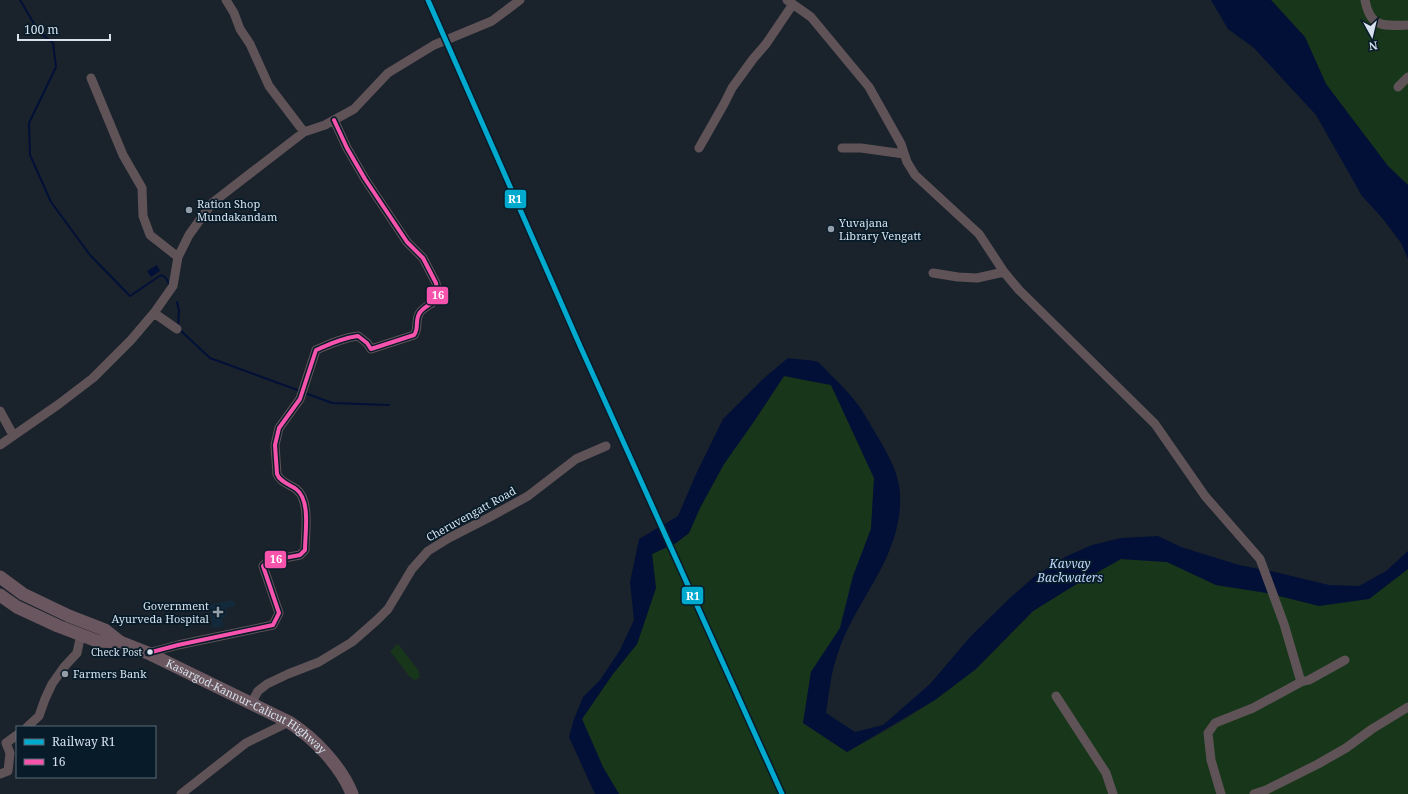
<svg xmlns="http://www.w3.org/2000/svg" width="1408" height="794" viewBox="0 0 1408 794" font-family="'Noto Serif',serif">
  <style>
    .built { fill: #132a3c }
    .green { fill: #18371a }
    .water { fill: #021037 }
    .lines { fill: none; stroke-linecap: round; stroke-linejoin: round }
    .stream { stroke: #021037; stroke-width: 2 }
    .minor { stroke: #605358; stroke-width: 9 }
    .highway { stroke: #6a565e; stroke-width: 13 }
    .bus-1-casing { stroke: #081b29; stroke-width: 7 }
    .bus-1 { stroke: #f653ac; stroke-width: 4 }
    .rail-1-casing { stroke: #081b29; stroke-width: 8 }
    .rail-1 { stroke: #00a9ce; stroke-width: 5 }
    .poi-dot { fill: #949ea9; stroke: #081b29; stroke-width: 1.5 }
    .bus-dot { fill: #d6e1ec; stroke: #081b29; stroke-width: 1.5 }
    .labels { text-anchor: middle; stroke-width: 3.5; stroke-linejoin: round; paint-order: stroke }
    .bus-label { font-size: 10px; fill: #d6e1ec; stroke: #081b29; text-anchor: end }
    .poi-label { font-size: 11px; fill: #d6e1ec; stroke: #081b29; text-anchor: start }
    .street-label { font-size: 11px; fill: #d6e1ec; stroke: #081b29 }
    .water-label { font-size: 12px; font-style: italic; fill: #bfd7fb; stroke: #081b29 }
    .line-badge { stroke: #081b29; stroke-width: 1.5 }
    .badge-label { font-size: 11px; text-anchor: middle; font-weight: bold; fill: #fff }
  </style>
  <rect width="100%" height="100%" fill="#1a232c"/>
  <path class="built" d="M233 600 235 606 225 608 227 615 222 619 223 626 213 628 209 605Z"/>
  <path class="green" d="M1271 0H1408V185L1388 166 1326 84 1305 37Z
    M784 376 831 385 874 478 871 529 853 576 840 628 811 672 803 723 847 752 894 726 935 700 976 669 1033 611 1075 585 1121 559 1167 562 1216 585 1267 593 1369 599 1408 569V794H619L603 767 582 719 613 674 637 644 656 588 652 554 676 543 689 533 700 508 724 464 755 420Z
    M398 644 418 670 420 677 415 680 410 677 390 651Z"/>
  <path class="water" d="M1211 0H1271L1305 37 1326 84 1388 166 1408 185V259L1401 243 1383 219 1362 196 1316 115 1254 48 1228 29Z
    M157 265 160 271 151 277 147 271Z
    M788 358C794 359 813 360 818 362 821 364 824 368 827 371 841 385 856 399 866 417 879 440 899 467 900 494 903 557 856 598 838 653 831 672 829 693 826 713L855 732 883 725 930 684 970 637 1011 597 1035 576 1065 557 1092 545 1121 538 1158 536 1181 547 1239 565 1275 572 1329 585 1359 586 1386 571 1408 551V569L1369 599 1319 606 1267 593 1216 585 1167 562 1121 559 1075 585 1033 611 976 669 935 700 847 752 803 723 811 672 840 628 853 576 871 529 874 478 831 385 784 376 755 420 724 464 700 508 689 533 676 543 652 554 656 588 637 644 613 674 582 719 603 767 619 794H595L569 737 574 719 583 697 600 680 620 650 634 620 630 582 639 539 678 516 696 474 723 419 764 378Z"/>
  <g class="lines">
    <path class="stream" d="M20 0 39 32 53 43 56 67 29 123 30 155 51 202 90 255 130 296 161 275 166 278 170 286
      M177 302 179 310 178 326
      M180 330 210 358 300 391
      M305 393 332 403 389 405"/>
    <path class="minor" d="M226 0 234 13 240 29 250 44 269 86 304 132
      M787 0 811 17 869 87 901 144 907 162 915 175 979 234 1004 272
      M1365 0C1370 28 1383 26 1408 25
      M91 78 123 155 142 188 143 216 150 235 178 257
      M1398 87 1408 77
      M699 148 724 104 732 88 753 59 766 44 793 4
      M842 148H861L904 154
      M933 273 958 277 977 278 1004 272 1019 290 1155 424 1205 496 1260 559 1284 624 1301 682
      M154 313 177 329
      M0 411 13 435
      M0 445 59 404 93 378 131 340 154 313 173 286 178 257 189 235 212 203 304 132 325 125 354 109 388 73 434 45 492 21 520 0
      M148 653 178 645 273 625 279 613 263 566 268 561 300 555 305 550C305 533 311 500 296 489 289 484 280 482 277 474L275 445 279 428 300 399 316 350C330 344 342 338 358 336L367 343 371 349 414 335C419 329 415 321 419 314 423 306 433 305 438 297L436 283 423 258 407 242 365 179 347 148 334 120
      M1056 696 1106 773 1113 794
      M251 704 258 691 267 684 288 674 319 662 352 642 377 620 388 609 412 569 428 551 449 538 490 517 528 496 576 459 606 446
      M27 727 39 716 45 699 52 684 64 667 77 653 81 634
      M0 774 8 771 10 753 6 743 17 735
      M181 794 246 743 289 722
      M1221 794 1211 760 1208 733 1215 723 1253 708 1301 682 1309 680 1345 660
      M1254 794 1266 790 1318 764 1346 748 1372 729 1408 707"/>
    <g class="highway">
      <path d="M0 577 23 594 69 616 105 630 120 642"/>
      <path id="s1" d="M0 595 17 607 58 626 97 641 120 642 148 653 289 722C314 738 341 766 352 794"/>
    </g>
    <g class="bus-1-casing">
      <path id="bus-1" d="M148 653 178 645 273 625 279 613 263 566 268 561 300 555 305 550C305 533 311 500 296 489 289 484 280 482 277 474L275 445 279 428 300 399 316 350C330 344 342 338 358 336L367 343 371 349 414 335C419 329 415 321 419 314 423 306 433 305 438 297L436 283 423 258 407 242 365 179 347 148 334 120"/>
    </g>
    <use href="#bus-1" class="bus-1"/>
    <g class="rail-1-casing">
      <path id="rail-1" d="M428 0 581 348 782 794"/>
    </g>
    <use href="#rail-1" class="rail-1"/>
  </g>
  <g class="poi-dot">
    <circle cx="189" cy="210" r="4"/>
    <circle cx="831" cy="229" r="4"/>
    <path d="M216 606h4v4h4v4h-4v4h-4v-4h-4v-4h4z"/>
    <circle cx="65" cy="674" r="4"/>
  </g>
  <circle class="bus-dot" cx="150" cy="652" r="3.5"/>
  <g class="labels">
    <g class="bus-label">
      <text x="142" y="656">Check Post</text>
    </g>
    <g class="poi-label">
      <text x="197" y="208">Ration Shop<tspan x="197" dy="13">Mundakandam</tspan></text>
      <text x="839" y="227">Yuvajana<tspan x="839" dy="13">Library Vengatt</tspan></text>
      <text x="209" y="610" text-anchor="end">Government<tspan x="209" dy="13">Ayurveda Hospital</tspan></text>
      <text x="73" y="678">Farmers Bank</text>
    </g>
    <g class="street-label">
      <text transform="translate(471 514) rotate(-29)" y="4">Cheruvengatt Road</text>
      <text dy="4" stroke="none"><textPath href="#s1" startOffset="273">Kasargod-Kannur-Calicut Highway</textPath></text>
    </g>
    <g class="water-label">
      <text x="1070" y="568">Kavvay<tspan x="1070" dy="14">Backwaters</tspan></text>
    </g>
  </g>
  <g class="line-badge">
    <rect x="504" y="189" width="23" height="20" rx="4" fill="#00a9ce"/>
    <rect x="426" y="286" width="23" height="19" rx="4" fill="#f653ac"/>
    <rect x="264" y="550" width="23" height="19" rx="4" fill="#f653ac"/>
    <rect x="681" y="586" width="23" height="19" rx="4" fill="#00a9ce"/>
  </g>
  <g class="badge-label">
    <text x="515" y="203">R1</text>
    <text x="438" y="299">16</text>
    <text x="276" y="563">16</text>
    <text x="693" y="600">R1</text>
  </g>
  <rect x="16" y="726" width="140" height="52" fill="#081b29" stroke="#5a6a77"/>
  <rect x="24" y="739" width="20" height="6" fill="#00a9ce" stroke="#5a6a77"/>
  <text x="52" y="746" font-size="12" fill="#d6e1ec">Railway R1</text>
  <rect x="24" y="759" width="20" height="6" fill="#f653ac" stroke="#5a6a77"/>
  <text x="52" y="766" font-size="12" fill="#d6e1ec">16</text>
  <g transform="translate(1372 36) rotate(172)" stroke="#081b29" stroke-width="3" paint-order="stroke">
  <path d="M0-3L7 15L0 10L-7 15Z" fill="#d6e1ec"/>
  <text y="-6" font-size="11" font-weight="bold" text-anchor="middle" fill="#d6e1ec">N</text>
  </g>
  <path d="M18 34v6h92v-6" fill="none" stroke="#d6e1ec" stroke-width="2"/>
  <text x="24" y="34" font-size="12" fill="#d6e1ec" stroke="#081b29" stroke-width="3" paint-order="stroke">100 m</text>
</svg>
